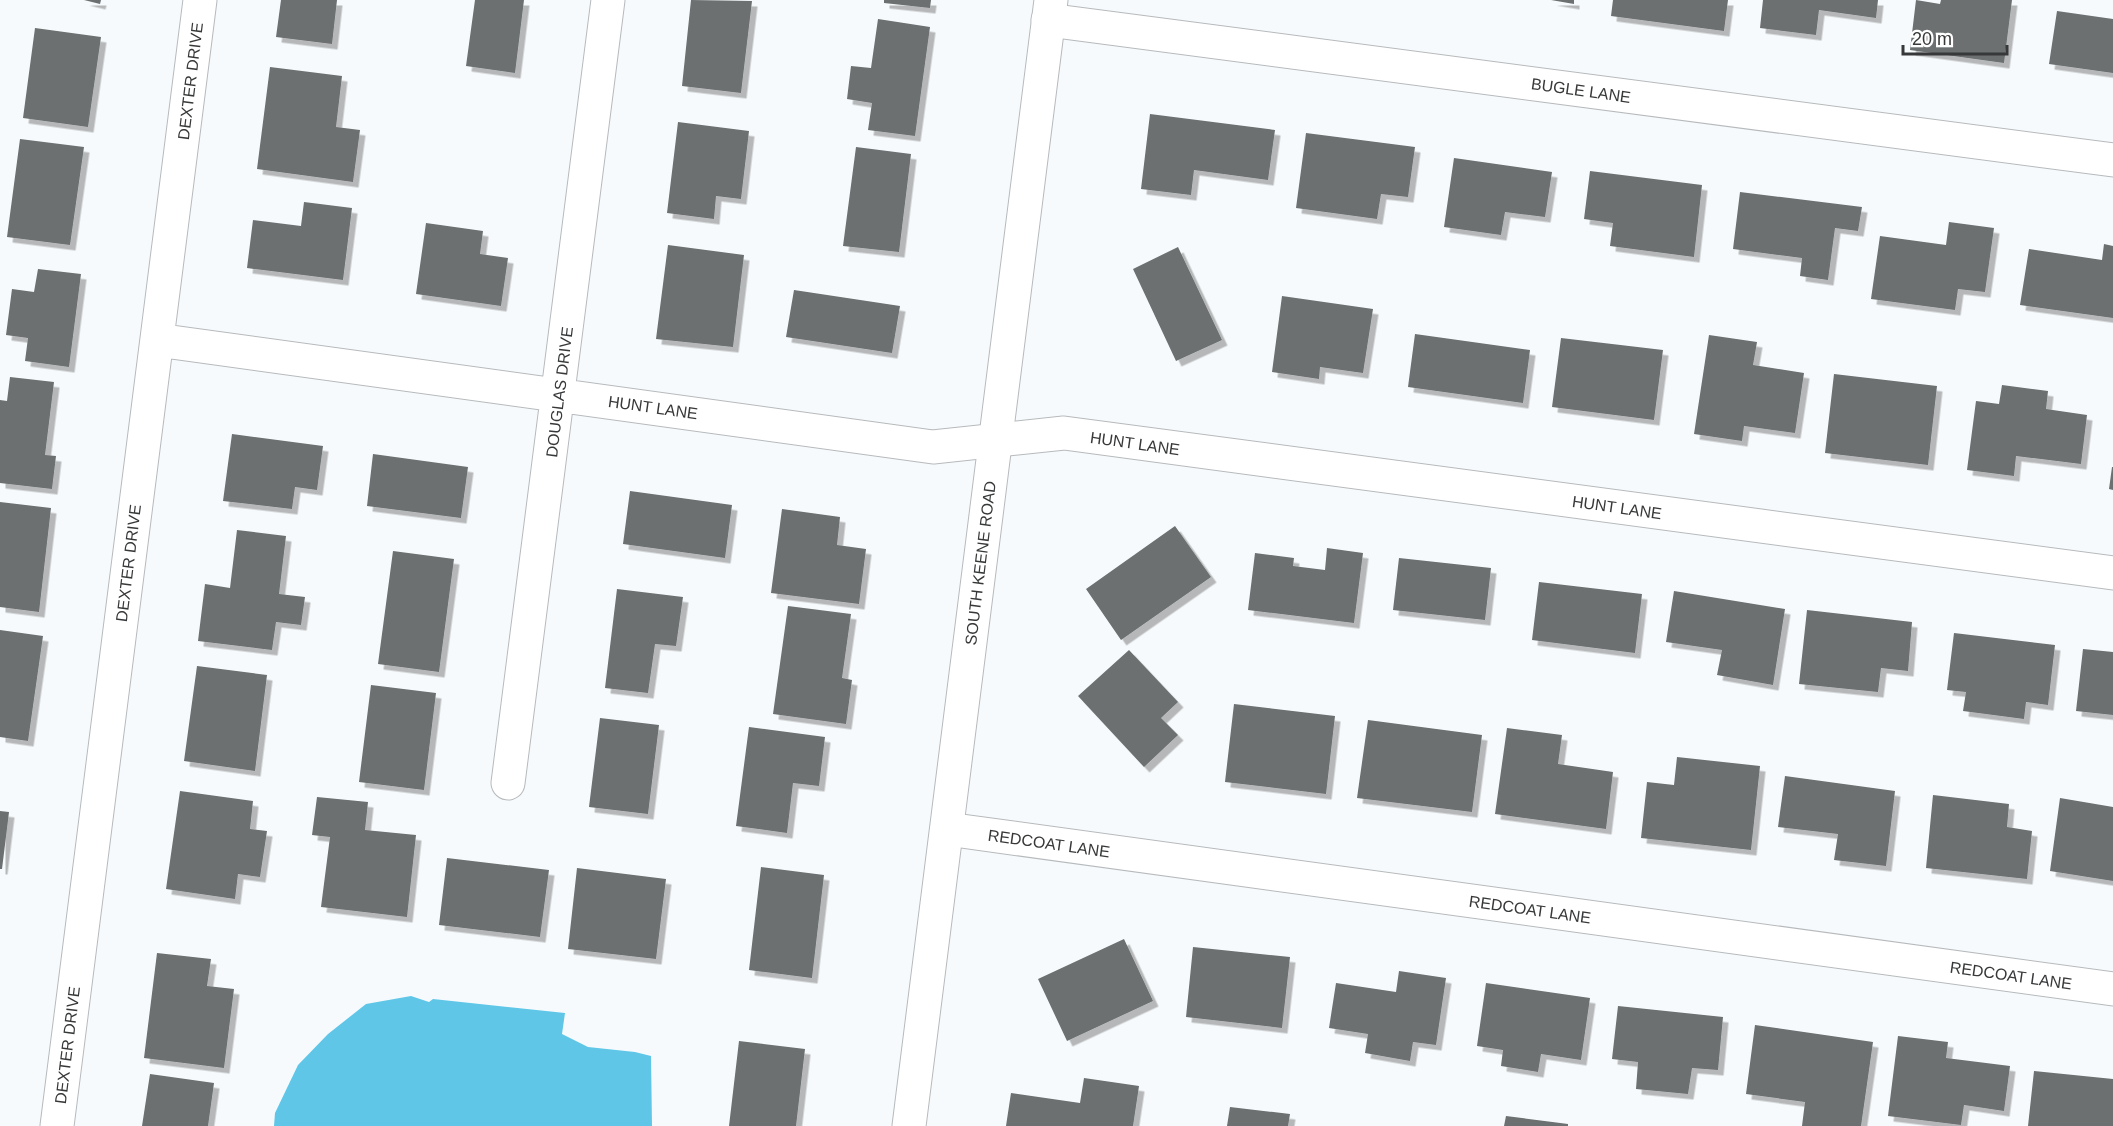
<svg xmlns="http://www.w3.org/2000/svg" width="2113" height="1126" viewBox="0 0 2113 1126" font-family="Arial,sans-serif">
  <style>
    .water { fill: #5fc6e8 }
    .building { fill: #6c6f70; filter: url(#shadow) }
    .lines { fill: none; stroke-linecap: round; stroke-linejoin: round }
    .minor-casing { stroke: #b7babc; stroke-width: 35 }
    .major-casing { stroke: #b7babc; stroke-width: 35 }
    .minor { stroke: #fff; stroke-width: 33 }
    .major { stroke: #fff; stroke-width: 33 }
    .labels { text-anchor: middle; stroke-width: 6; stroke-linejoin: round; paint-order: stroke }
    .street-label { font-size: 16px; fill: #373839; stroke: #fff }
  </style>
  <defs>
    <filter id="shadow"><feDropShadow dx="5.5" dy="5.5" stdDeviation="0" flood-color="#0004"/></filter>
  </defs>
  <rect width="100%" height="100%" fill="#f7fafc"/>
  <path class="water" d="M411 996 429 1002 433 999 565 1013 562 1034 588 1047 635 1052 651 1056 652 1126H274L275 1113 298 1065 328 1034 366 1004Z"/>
  <path class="building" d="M84 0H101L100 4Z
    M281 0H337L332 44 276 37Z
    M475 0H524L515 73 466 66Z
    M691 0 752 1 741 93 682 86Z
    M884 0H931L930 8 884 3Z
    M1551 0H1574V4Z
    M1613 0H1728L1724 31 1611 16Z
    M1763 0H1878L1876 18 1819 10 1816 35 1760 28Z
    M1916 0 1940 4 1941 0H2012L2004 63 1910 50Z
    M2057 11 2113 19V73L2049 64Z
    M878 19 930 27 915 136 868 130 872 103 847 99 851 66 871 68Z
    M35 28 101 37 88 127 23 118Z
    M270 67 342 76 336 127 360 130 353 182 257 169Z
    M1150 114 1275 130 1268 180 1194 170 1191 195 1141 189Z
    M678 122 749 131 741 199 716 196 714 219 667 213Z
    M1306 133 1415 147 1408 197 1381 194 1377 219 1296 208Z
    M20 139 84 147 70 245 7 237Z
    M856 147 911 154 899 252 843 246Z
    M1454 158 1552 172 1545 217 1505 212 1501 235 1444 227Z
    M1590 171 1702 185 1694 257 1610 246 1613 223 1584 219Z
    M1740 192 1862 207 1858 231 1835 228 1828 280 1800 276 1802 258 1733 249Z
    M304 202 352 208 343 280 247 268 253 220 301 226Z
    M1949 222 1994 228 1985 292 1958 289 1955 310 1871 299 1880 236 1946 245Z
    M426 223 483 231 480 254 508 258 501 306 416 294Z
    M2104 244 2113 246V318L2020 305 2029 249 2102 260Z
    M668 245 744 255 733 347 656 339Z
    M1178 247 1222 340 1176 361 1133 269Z
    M38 269 81 274 69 367 25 361 28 338 6 335 12 289 34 292Z
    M794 290 900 306 892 353 786 337Z
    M1282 296 1373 309 1363 373 1320 367 1319 379 1272 372Z
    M1415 334 1530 350 1523 403 1408 387Z
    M1709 335 1757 342 1753 365 1804 373 1795 433 1744 426 1742 441 1694 434Z
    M1561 338 1663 350 1654 420 1552 407Z
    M1834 374 1937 386 1928 465 1825 453Z
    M10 377 54 382 45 455 56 456 52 489 0 483V400L7 401Z
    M2002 385 2048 391 2046 409 2087 415 2081 464 2016 456 2014 476 1967 470 1976 401 1999 404Z
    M232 434 323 446 317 490 295 487 292 509 223 501Z
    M373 454 468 467 461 518 367 506Z
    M2112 467H2113V490L2109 489Z
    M630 491 732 505 725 558 623 544Z
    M0 502 51 508 39 612 0 607Z
    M782 509 840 517 837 545 866 549 859 604 771 593Z
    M1175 526 1211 577 1121 640 1086 589Z
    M237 530 286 536 279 594 305 597 301 625 276 622 272 650 198 641 205 584 230 588Z
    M1327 548 1363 553 1354 623 1248 610 1255 553 1294 558 1293 566 1325 570Z
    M393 551 454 559 439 672 378 664Z
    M1399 558 1491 568 1485 620 1393 610Z
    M1539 582 1642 594 1635 653 1532 640Z
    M617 589 683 597 676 646 655 644 648 693 605 688Z
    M1674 591 1785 609 1773 685 1717 675 1722 650 1666 642Z
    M788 606 851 614 842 678 852 680 846 724 773 714Z
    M1807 610 1912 622 1908 671 1881 668 1878 692 1799 684Z
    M0 630 43 636 28 741 0 737Z
    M1954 633 2055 645 2048 705 2026 702 2024 719 1963 711 1966 692 1947 690Z
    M2083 649 2113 652V715L2076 711Z
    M1129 650 1178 702 1161 718 1178 735 1144 767 1078 696Z
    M197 666 267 675 255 771 184 761Z
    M371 685 436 693 424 790 359 782Z
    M1234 704 1335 716 1326 794 1225 782Z
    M600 718 659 725 648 814 589 807Z
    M1368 720 1482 735 1472 812 1357 798Z
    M749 727 825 737 819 786 793 783 787 833 736 826Z
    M1507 728 1562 735 1558 764 1613 772 1606 829 1495 814Z
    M1677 757 1760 766 1751 850 1641 838 1647 782 1674 785Z
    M1785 776 1895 791 1886 866 1834 860 1838 834 1778 827Z
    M180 791 253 801 250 829 267 831 260 877 238 874 235 899 166 889Z
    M1933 795 2009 804 2007 827 2032 831 2027 879 1926 868Z
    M317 797 368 802 365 830 416 835 407 917 321 907 330 837 312 835Z
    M2060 798 2113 807V881L2050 871Z
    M0 811 9 812 2 869H0Z
    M447 858 549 870 540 937 439 925Z
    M761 867 824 875 812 978 749 970Z
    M577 868 666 879 656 959 568 949Z
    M1124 939 1153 1001 1067 1041 1038 979Z
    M1193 947 1290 957 1282 1028 1186 1017Z
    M157 953 211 959 207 986 234 989 224 1068 144 1058Z
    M1399 971 1446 978 1436 1045 1413 1042 1410 1061 1365 1053 1368 1034 1329 1028 1336 983 1396 992Z
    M1486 983 1590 998 1581 1060 1541 1054 1538 1072 1501 1066 1503 1050 1477 1046Z
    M1618 1006 1723 1017 1718 1070 1692 1068 1688 1094 1636 1089 1638 1062 1612 1059Z
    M1755 1025 1873 1042 1861 1126H1802L1805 1102 1746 1094Z
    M1898 1036 1948 1042 1946 1058 2010 1066 2004 1111 1964 1105 1961 1125 1888 1116Z
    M739 1041 805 1049 796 1126H729Z
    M2034 1071 2113 1079V1126H2028Z
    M150 1074 214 1083 208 1126H142Z
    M1084 1078 1139 1086 1133 1126H1006L1011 1093 1080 1103Z
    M1230 1107 1290 1114 1288 1126H1227Z
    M1506 1116 1568 1124V1126H1504Z"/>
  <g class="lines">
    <g class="minor-casing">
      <path id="minor" d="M1048 20 2113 160
        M157 340 933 447 1064 433 2113 573
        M508 783 608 0
        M947 829 2113 989
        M57 1126 200 0"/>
    </g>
    <g class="major-casing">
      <path id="major" d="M909 1126 1051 0"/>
    </g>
    <use href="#minor" class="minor"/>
    <use href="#major" class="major"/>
  </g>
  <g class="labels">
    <g class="street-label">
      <text transform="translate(190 81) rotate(-83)" y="6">DEXTER DRIVE</text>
      <text transform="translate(1581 90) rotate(8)" y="6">BUGLE LANE</text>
      <text transform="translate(559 392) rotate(-83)" y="6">DOUGLAS DRIVE</text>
      <text transform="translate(653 407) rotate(8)" y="6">HUNT LANE</text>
      <text transform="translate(1135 443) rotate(8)" y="6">HUNT LANE</text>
      <text transform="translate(1617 507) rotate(8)" y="6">HUNT LANE</text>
      <text transform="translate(128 563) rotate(-83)" y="6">DEXTER DRIVE</text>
      <text transform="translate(980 563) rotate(-83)" y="6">SOUTH KEENE ROAD</text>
      <text transform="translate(1049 843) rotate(8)" y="6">REDCOAT LANE</text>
      <text transform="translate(1530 909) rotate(8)" y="6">REDCOAT LANE</text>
      <text transform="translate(2011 975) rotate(8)" y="6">REDCOAT LANE</text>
      <text transform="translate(67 1045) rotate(-83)" y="6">DEXTER DRIVE</text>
    </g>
  </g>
  <path d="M1903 45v9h104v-9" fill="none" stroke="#373839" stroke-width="3"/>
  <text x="1912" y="45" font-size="18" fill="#373839" stroke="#ffffff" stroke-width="4.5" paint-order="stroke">20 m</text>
</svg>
